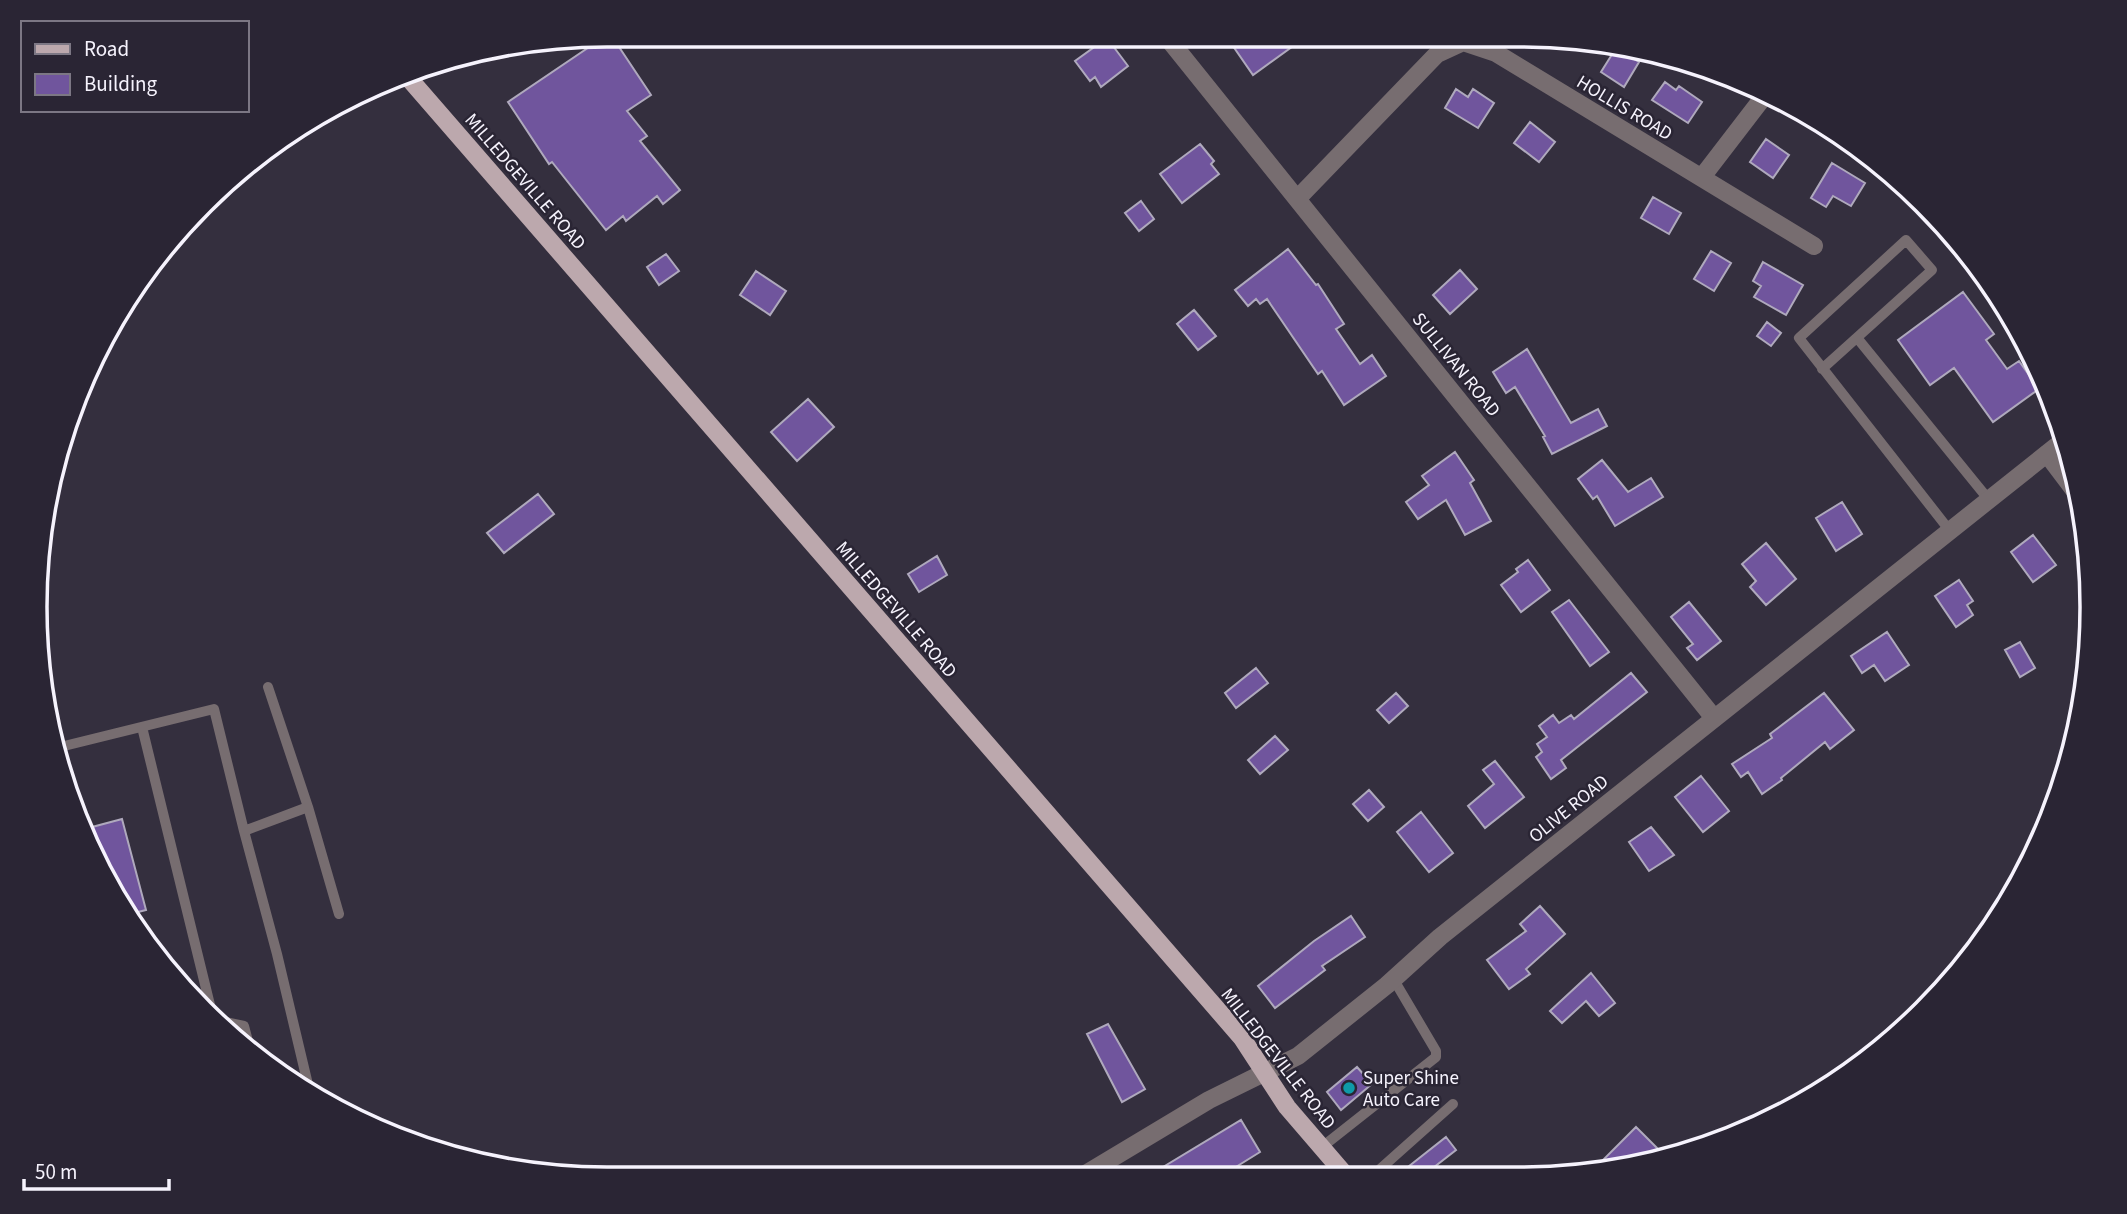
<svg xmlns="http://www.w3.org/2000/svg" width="2127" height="1214" viewBox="0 0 2127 1214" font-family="'Source Sans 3',sans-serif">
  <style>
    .building { fill: #70559d; stroke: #afa9bd; stroke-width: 2 }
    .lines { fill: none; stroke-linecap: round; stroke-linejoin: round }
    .service { stroke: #776d70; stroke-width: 10 }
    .minor { stroke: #776d70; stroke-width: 18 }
    .tertiary { stroke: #776d70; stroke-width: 18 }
    .primary { stroke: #bca8ad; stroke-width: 18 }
    .culture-dot { fill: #0f9aa8; stroke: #2a2534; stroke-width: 2.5 }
    .labels { text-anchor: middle; stroke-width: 5; stroke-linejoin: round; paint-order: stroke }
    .street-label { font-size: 19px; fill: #f6f3fd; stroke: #2a2534 }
    .poi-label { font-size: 19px; fill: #f6f3fd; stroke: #2a2534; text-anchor: start }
    .rim { fill: none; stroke: #f6f3fd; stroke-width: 3.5 }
  </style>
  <rect width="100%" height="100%" fill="#342f3e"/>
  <path class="building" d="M607 35H611L651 95 627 111 647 136 640 141 680 190 663 204 657 196 626 221 623 216 606 230 552 162 549 164 508 102Z
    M1226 36H1307L1253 75Z
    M1107 38 1128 66 1101 87 1095 77 1090 81 1075 61Z
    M1616 48 1639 62 1624 87 1601 72Z
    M1665 82 1676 90 1679 86 1702 102 1688 123 1652 100Z
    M1456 89 1468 97 1473 89 1494 103 1478 128 1445 108Z
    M1530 122 1555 142 1539 162 1514 143Z
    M1766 139 1789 155 1773 178 1750 162Z
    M1200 144 1214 161 1211 164 1219 174 1182 203 1160 174Z
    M1832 163 1865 183 1851 206 1833 196 1826 207 1811 198Z
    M1653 197 1681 213 1669 234 1641 218Z
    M1141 201 1154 219 1139 231 1125 213Z
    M1288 249 1316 285 1318 284 1344 324 1336 329 1360 364 1372 355 1386 376 1344 405 1322 371 1318 374 1267 299 1260 304 1256 299 1248 306 1235 290Z
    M1711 251 1731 263 1714 291 1694 279Z
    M666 254 679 271 659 285 647 267Z
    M1763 262 1803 285 1786 315 1754 297 1761 286 1753 281Z
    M1460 270 1477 289 1450 314 1433 295Z
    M756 271 786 291 770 315 740 295Z
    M1963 292 1994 334 1986 340 2007 369 2019 361 2039 389 1993 422 1954 368 1930 385 1898 340Z
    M1194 310 1216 336 1198 350 1177 324Z
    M1767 322 1781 333 1771 346 1757 336Z
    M1527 349 1571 423 1598 409 1607 426 1552 454 1543 437 1545 436 1515 387 1506 393 1493 372Z
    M808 399 834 427 797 461 771 432Z
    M1455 452 1474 480 1470 483 1491 521 1465 535 1446 500 1418 519 1406 502 1429 485 1422 476Z
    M1602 460 1628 492 1651 478 1663 497 1615 526 1597 496 1593 499 1578 479Z
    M538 494 554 514 504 553 487 533Z
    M1842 502 1862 534 1836 551 1816 518Z
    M2033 535 2056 565 2033 582 2011 552Z
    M1766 543 1796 579 1766 605 1750 587 1756 581 1742 564Z
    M937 556 947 575 919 592 908 574Z
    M1528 560 1550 590 1521 612 1501 585 1518 572 1516 569Z
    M1959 580 1973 601 1967 605 1973 615 1956 627 1935 596Z
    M1569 600 1609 652 1590 666 1552 612Z
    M1689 602 1721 641 1697 660 1687 648 1693 644 1671 617Z
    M1887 632 1909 665 1885 681 1874 665 1862 673 1851 656Z
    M2020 642 2035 668 2020 677 2005 650Z
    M1256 668 1268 683 1236 708 1225 693Z
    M1631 673 1647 692 1561 760 1566 768 1551 779 1536 757 1542 752 1537 744 1547 737 1539 726 1553 715 1559 723 1571 715 1574 719Z
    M1396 693 1408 706 1389 723 1377 710Z
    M1824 693 1854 730 1830 749 1825 742 1781 778 1782 780 1762 794 1748 772 1741 777 1732 764 1772 738 1770 734Z
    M1275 736 1288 750 1260 774 1248 760Z
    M1495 761 1524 797 1485 828 1468 806 1494 784 1483 770Z
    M1701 776 1729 811 1703 832 1675 797Z
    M1369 790 1384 807 1368 821 1353 804Z
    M1421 812 1453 853 1429 872 1397 832Z
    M122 819 146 910 130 914 81 830Z
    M1651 827 1674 855 1649 871 1629 842Z
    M1540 906 1565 934 1526 969 1530 974 1509 989 1487 960 1526 931 1520 924Z
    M1351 916 1365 937 1322 966 1325 970 1275 1008 1258 986 1314 941Z
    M1591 973 1615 1003 1599 1016 1586 1001 1562 1023 1550 1011Z
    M1108 1024 1145 1089 1122 1102 1087 1034Z
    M1357 1067 1372 1084 1341 1110 1327 1092Z
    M1241 1120 1260 1152 1218 1178H1145Z
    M1636 1127 1665 1156 1592 1171Z
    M1446 1137 1456 1150 1420 1178H1394Z"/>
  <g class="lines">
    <path class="service" d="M1858 339 1989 500
      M1822 369 1932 270 1906 240 1799 338 1950 531
      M142 727 211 1009
      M60 747 214 709 244 831 308 807 268 687
      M308 807 339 914
      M244 831 277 954 310 1093
      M225 1022 244 1026 249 1045
      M1322 1147 1436 1057V1051L1394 980
      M1370 1178 1453 1104"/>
    <path class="minor" d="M1166 36 1714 718
      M1702 177 1765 95
      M1298 198 1437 54 1463 42 1496 53 1814 246
      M2047 454 2081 499"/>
    <path class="tertiary" d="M1079 1178 1209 1100 1298 1056 1387 985 1440 937 2064 440"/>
    <path class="primary" d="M406 75 1242 1038 1287 1107 1348 1178"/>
  </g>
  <circle class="culture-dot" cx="1349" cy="1088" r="7"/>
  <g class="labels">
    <g class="street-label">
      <text transform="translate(1625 107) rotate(31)" y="7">HOLLIS ROAD</text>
      <text transform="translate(526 181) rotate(49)" y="7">MILLEDGEVILLE ROAD</text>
      <text transform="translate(1457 364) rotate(51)" y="7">SULLIVAN ROAD</text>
      <text transform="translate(897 609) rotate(49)" y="7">MILLEDGEVILLE ROAD</text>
      <text transform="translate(1568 808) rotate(-39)" y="7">OLIVE ROAD</text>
      <text transform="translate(1279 1058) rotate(52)" y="7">MILLEDGEVILLE ROAD</text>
    </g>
    <g class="poi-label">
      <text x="1363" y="1084">Super Shine<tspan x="1363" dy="22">Auto Care</tspan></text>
    </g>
  </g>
  <path d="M0 0H2127V1214H0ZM607 47H1520A560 560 0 0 1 2080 607V607A560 560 0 0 1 1520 1167H607A560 560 0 0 1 47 607V607A560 560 0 0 1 607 47Z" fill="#2a2534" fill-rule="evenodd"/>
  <path class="rim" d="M607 47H1520A560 560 0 0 1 2080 607V607A560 560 0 0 1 1520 1167H607A560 560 0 0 1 47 607V607A560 560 0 0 1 607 47Z"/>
  <rect x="21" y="21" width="228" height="91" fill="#2a2534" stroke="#7c7784" stroke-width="2"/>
  <rect x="35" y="44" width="35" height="10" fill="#bca8ad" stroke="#7c7784" stroke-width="2"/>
  <text x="84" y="56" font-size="21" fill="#f6f3fd">Road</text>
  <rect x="35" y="74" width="35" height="21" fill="#70559d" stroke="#7c7784" stroke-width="2"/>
  <text x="84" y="91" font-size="21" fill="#f6f3fd">Building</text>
  <path d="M24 1179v10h145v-10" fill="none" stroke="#f6f3fd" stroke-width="3.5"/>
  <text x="35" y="1179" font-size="21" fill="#f6f3fd" stroke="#2a2534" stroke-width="5" paint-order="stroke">50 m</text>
</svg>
